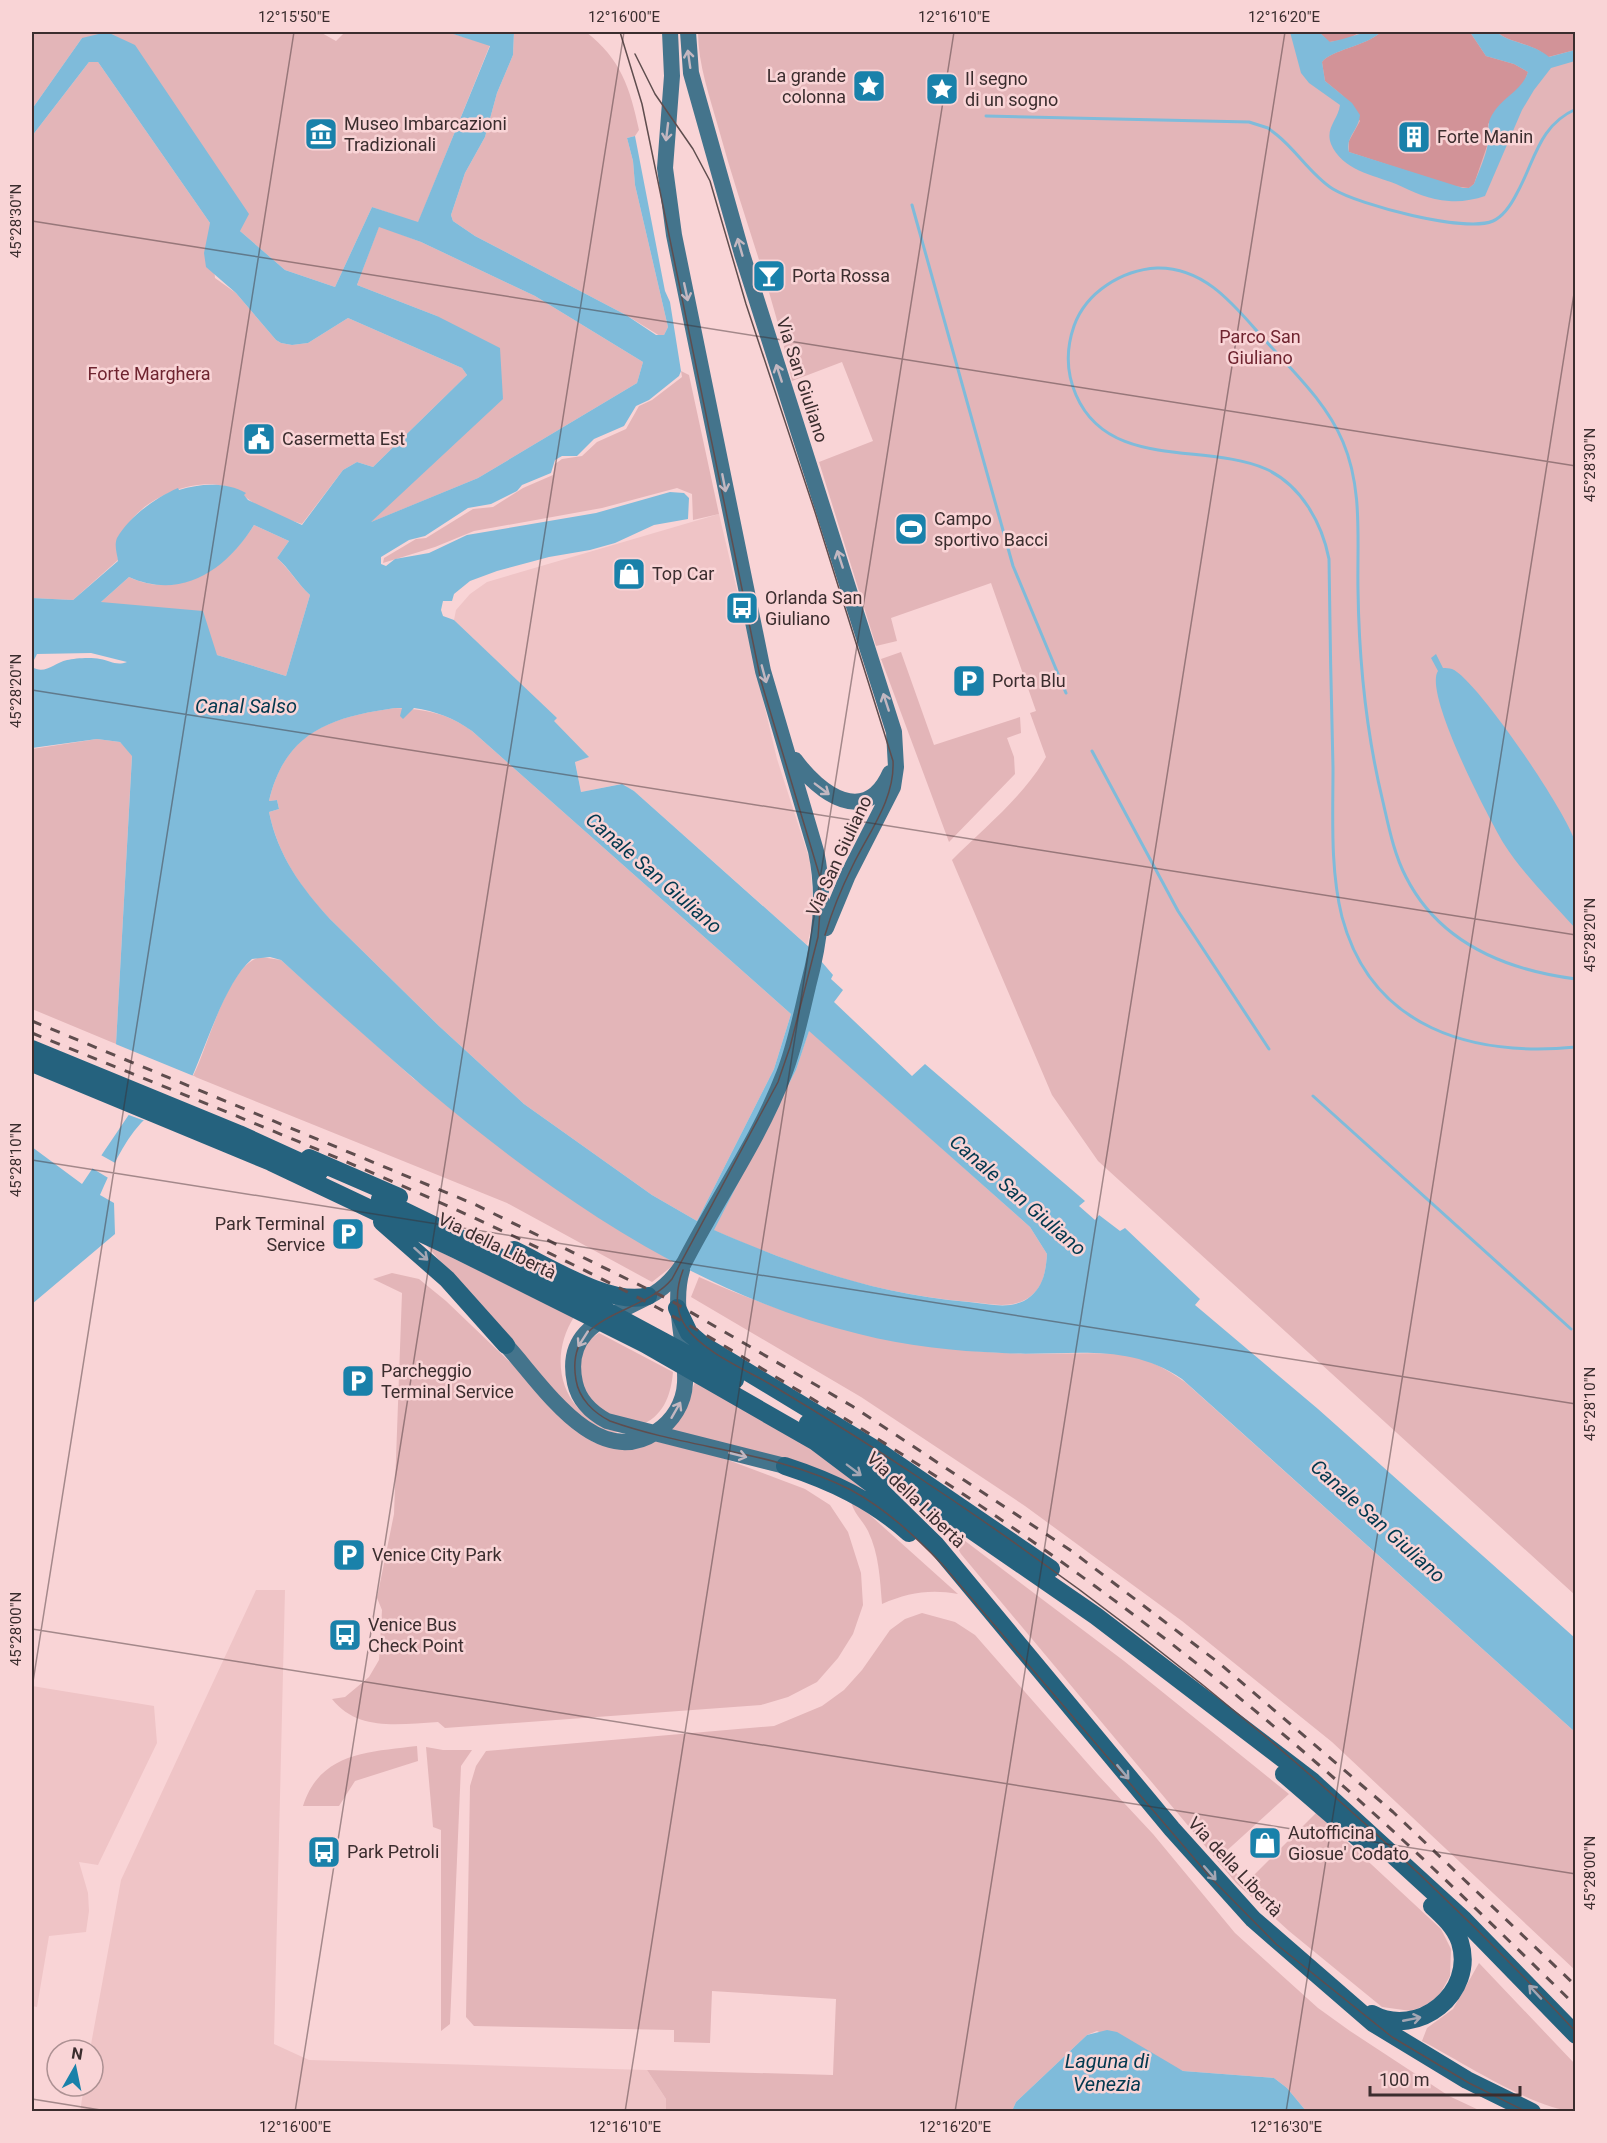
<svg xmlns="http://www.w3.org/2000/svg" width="1607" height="2143" viewBox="0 0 1607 2143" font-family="Roboto,sans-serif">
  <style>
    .built { fill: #efc4c6 }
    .green { fill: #e3b5b8 }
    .forest { fill: #d29398 }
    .water { fill: #7fbbda; fill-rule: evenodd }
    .pier { fill: #f9d4d6 }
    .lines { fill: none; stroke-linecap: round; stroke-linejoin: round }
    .stream { stroke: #7fbbda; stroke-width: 3 }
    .major { stroke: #44748c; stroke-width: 16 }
    .highway { stroke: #25627e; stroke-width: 18 }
    .tram { stroke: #5f4d4e; stroke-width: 1.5 }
    .rail { stroke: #5f4d4e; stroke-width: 3; stroke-dasharray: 10 10; stroke-linecap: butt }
    .oneway { stroke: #c3b7c0 }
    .oneway2 { stroke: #a4a6b3 }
    .ticks { fill: none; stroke: #3b2d2e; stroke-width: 1.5; stroke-opacity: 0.45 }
    .labels { text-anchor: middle; stroke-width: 5; stroke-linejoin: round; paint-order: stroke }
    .poi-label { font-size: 18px; fill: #3b2d2e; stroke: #f9d4d6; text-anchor: start }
    .park-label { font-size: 18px; fill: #6f2430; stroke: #f9d4d6 }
    .street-label { font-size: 18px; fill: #3b2d2e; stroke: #f9d4d6 }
    .water-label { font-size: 20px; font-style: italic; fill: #02384e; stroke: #f9d4d6 }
    .neatline { fill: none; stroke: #3b2d2e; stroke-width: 2 }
    .ticks-label { font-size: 15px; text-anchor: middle; fill: #3b2d2e }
  </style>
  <rect width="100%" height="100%" fill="#f9d4d6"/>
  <path class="built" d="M719 514 777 759 810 861 814 917 807 945 634 791 621 784 581 792 575 761 553 721 556 718 454 620 456 610 470 594 487 582Z
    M256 1590H285L274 2044 309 2060 647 2070 666 2099V2112H80L84 2086H93V2050H90L121 1880Z
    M32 1686 154 1706 157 1743 98 1865 79 1862 88 1893 89 1911 86 1932 49 1936 37 2007 32 2006Z"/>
  <path class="green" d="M32 32H320L336 41 345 32H447L490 45 418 223 372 207 335 287 285 270 240 231 82 38 32 109Z
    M514 32H586C621 59 630 88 639 130L635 136 627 138 633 161 635 185 668 327 664 335 660 336 626 315 475 236 453 221 451 215 465 173 485 137 497 93 513 55Z
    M698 32H1575V1595L1098 1161 1052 1095 952 860C984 828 1024 796 1046 757L1030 713 1036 711 991 583 891 618 897 641 876 646 819 462 873 441 842 362 792 381C774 295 742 214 719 130 710 97 698 65 698 32Z
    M93 60 98 62 210 223 215 278 236 293 276 340 281 343 292 345 308 343 348 318 462 368 467 375 373 467 357 462 343 470 302 524C286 519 262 510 248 499 240 493 235 488 224 486 182 476 112 512 118 560L73 600 32 598V136L89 62Z
    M379 226 421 242 535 296 643 362 637 383 478 478 369 523 503 398 437 316 357 285Z
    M681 371 689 375 719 514 693 520 692 494 677 488 602 508 474 531 435 547 383 563 384 558 416 539 426 538 473 509 493 507 523 488 553 475 555 464 562 459 582 456 597 442 626 429 639 406 652 400 682 377Z
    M254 525 289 541 277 558C290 570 297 583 310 595L286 676 217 655 101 602 129 577C179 601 228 567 254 525Z
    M901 652 934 745 1020 717 1021 733 1007 738 1014 757 1015 774 949 842 881 659Z
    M395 708C424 709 448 713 472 731L791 1014 774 1069 697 1221 652 1195 524 1104 439 1026 330 919C300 887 278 855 269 812L279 809 277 800 269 801C285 732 330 717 395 708Z
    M97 739 120 742 132 755 116 1044 32 1009V749Z
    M261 957 281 960 414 1079 675 1264 652 1282 507 1203 193 1076C208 1047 228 963 261 957Z
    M809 1030 1030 1227 1047 1254C1046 1269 1044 1285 1032 1295 1015 1310 991 1304 971 1302 875 1294 801 1268 713 1230L796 1070Z
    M426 1245 574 1317C556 1345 555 1382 578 1408 587 1418 607 1424 619 1431L614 1434 580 1420Z
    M392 1273 419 1279 446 1301 514 1366 570 1426 593 1442 617 1448H639L655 1441 720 1457 805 1489 830 1505 848 1532 861 1573 863 1605 853 1634 838 1658 817 1682 788 1697 761 1705 445 1728 438 1722C400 1724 358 1732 332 1699L345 1697 369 1677 379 1660 382 1610 377 1598 394 1514 402 1293 373 1279Z
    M699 1277C794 1320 898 1348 1003 1353 1044 1355 1085 1352 1126 1354 1149 1359 1166 1369 1185 1382L1575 1732V1970L1332 1742 1182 1621 1025 1506 861 1397 691 1297Z
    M599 1333 673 1372C671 1396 663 1417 639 1426 626 1421 606 1415 596 1406 575 1387 573 1347 599 1333Z
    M695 1382 833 1461 876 1497 667 1431 683 1412Z
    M851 1498 958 1594C929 1589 908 1593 882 1604 880 1579 879 1554 868 1531 862 1519 851 1511 851 1498Z
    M944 1525 1124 1661 1289 1794 1222 1855 1245 1884 1316 1813 1441 1929 1451 1949 1450 1976 1436 2001 1411 2011 1382 2007 1289 1931 1236 1883 961 1554Z
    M922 1613 955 1622 975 1635 1097 1774 1153 1834 1235 1933 1318 2008 1350 2031 1449 2096 1481 2111H1306L1287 2088 1274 2078 1183 2071 1097 2031 1087 2035 1016 2102 1012 2111H666V2099L647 2070 833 2075 836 1999 712 1991 710 2043 674 2042V2030L474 2026 466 2017 470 1786 476 1766 486 1751 774 1726 822 1706 844 1690 862 1670 890 1630 905 1619Z
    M417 1746 418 1761 355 1781 339 1806H303C320 1752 369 1752 417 1746Z
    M426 1747 443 1750H472L461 1766 450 2024 441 2031V1830L433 1827Z
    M1479 1963 1575 2064V2111C1538 2112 1459 2060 1422 2041L1427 2028 1453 2009Z"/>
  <path class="forest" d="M1319 32H1360L1348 39 1329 42Z
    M1381 32H1470L1486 56 1514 64 1528 72 1524 83 1488 124V143L1474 184 1469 188 1453 186 1349 152V141L1360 121 1342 95 1325 81 1322 62C1331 50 1366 46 1381 32Z
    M1497 32H1575V50L1548 57C1531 42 1511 44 1497 32Z"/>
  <path class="water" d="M107 32 135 45 249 214 240 231 285 270 335 287 372 207 418 222 490 46 447 32H514L513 55 497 93 485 137 465 173 451 215 453 221 475 236 626 315 656 335H664L668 327 635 185 633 161 627 138 635 136 665 291 670 302 681 371 679 376 649 400 636 406 624 426 594 439 577 456H562L555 460 551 473 522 485 517 491 491 504 468 508 425 536 409 540 381 557V564L386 566 395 559 429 553 467 535 596 513 670 492 684 493 689 498 688 519 654 525 615 543 590 550 549 557 497 571 470 581 454 594 452 601H443L441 610 443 616 454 620 557 718 554 721 589 757 575 762 581 792 622 784 634 791 809 947 833 975 831 979 843 990 834 1002 912 1076 925 1064 1085 1201 1079 1206 1095 1220 1099 1215 1120 1231 1125 1228 1200 1299 1195 1305 1318 1409 1575 1638V1732L1182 1379C1126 1340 1066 1357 1002 1353 954 1351 906 1346 859 1334 631 1278 450 1114 281 960L270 957 252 959C221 985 203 1062 180 1101 172 1113 150 1113 141 1123 122 1144 111 1170 100 1195L114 1203 115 1234 32 1304V1147L82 1184 132 1110 116 1044 132 756 120 742 97 739 32 748V667C45 675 54 663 67 660 75 658 92 657 100 659 111 661 116 666 127 662L91 653 37 654 32 664V598L73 600 118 561C117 553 114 545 117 538 130 516 155 498 178 488L179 490C201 483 227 482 246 493L244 495 248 500 302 525 343 470 357 462 373 467 467 375 462 368 348 318 308 343 292 345 281 343 276 340 236 293 206 267 204 253 210 223 98 62H89L32 136V109L82 38ZM379 227 421 242 535 296 643 362 637 383 478 478 371 522 503 399 500 348 437 316 357 285ZM254 525 289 541 277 558C290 569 297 583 310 595L286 676 217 655 203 611 101 602 129 577C182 601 227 569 254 525ZM395 708H402L400 716 403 719 414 708C435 711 454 718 472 731L791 1014 774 1069 697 1221 652 1195 524 1104 439 1026 330 919C301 887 278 856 269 812L279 809 277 800 269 801C285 732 331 717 395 708ZM809 1031 1030 1227 1047 1254C1046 1269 1044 1285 1031 1296 1014 1311 990 1304 969 1302 876 1294 799 1267 714 1230L796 1070Z
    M1290 32H1319L1330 42C1351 38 1359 31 1381 32 1366 46 1331 50 1322 62L1325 81 1352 103 1360 115C1359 130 1345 137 1349 152L1463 188H1469L1474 184C1479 171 1486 156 1488 143 1490 133 1486 124 1492 115 1502 97 1522 91 1528 72L1514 64 1486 56 1470 32H1497C1510 44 1531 42 1549 57L1575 50V61L1551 68 1534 90 1522 110 1485 196C1474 200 1460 202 1449 201 1429 200 1414 192 1396 184 1373 175 1342 170 1331 144 1325 128 1338 120 1340 105L1309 83 1301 73Z
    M1436 654 1443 668C1446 668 1449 668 1452 669 1476 678 1571 818 1576 845 1580 871 1576 902 1575 928 1551 901 1524 875 1504 844 1489 819 1423 693 1438 671L1431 658Z
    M1107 2030 1117 2032 1183 2071 1274 2078 1287 2088 1306 2111H1012L1016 2102 1087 2035Z"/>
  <path class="pier" d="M113 1043 196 1077 180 1106 148 1122 126 1114 128 1109 111 1070Z
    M99 1154 117 1164 110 1179 90 1167Z"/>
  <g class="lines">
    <path class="stream" d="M986 116 1249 122 1268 128 1277 135C1297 151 1312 176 1333 189 1359 205 1465 233 1493 221 1504 216 1512 203 1517 193 1535 161 1538 126 1576 109
      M912 205 1013 566 1066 693
      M1092 751 1178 911 1269 1049
      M1576 979C1506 970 1440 944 1406 877 1394 854 1389 828 1383 802 1366 732 1359 662 1358 590 1357 541 1363 489 1343 442 1325 399 1287 366 1256 330 1230 300 1201 267 1157 268 1122 270 1086 292 1074 326 1066 349 1066 372 1076 395 1109 471 1205 442 1266 469 1301 485 1322 523 1329 559 1330 629 1331 698 1333 768 1333 816 1330 869 1342 917 1372 1029 1473 1057 1576 1047
      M1313 1096 1571 1329"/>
    <path class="major" d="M670 32 672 76 665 168 674 235 763 671 816 851C826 897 820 941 808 986 801 1015 795 1046 784 1074 759 1140 716 1200 684 1263 676 1275 668 1285 655 1293 616 1316 562 1324 575 1383 579 1401 592 1413 607 1421L785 1466
      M688 32 691 73 742 254 894 732 896 767 893 787 848 875 826 928
      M795 760C819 793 866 828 890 773
      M506 1345C541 1383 596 1472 656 1432 673 1421 684 1403 685 1383 687 1344 671 1308 682 1270"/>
    <path class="highway" d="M32 1049 239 1134 320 1171
      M32 1063 271 1162 457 1250 645 1344 816 1442 881 1491 936 1545 1172 1829 1253 1919 1373 2023 1467 2080 1532 2112
      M309 1158 399 1197
      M380 1199 573 1293 735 1380
      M382 1222 447 1279 506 1345
      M514 1250C548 1266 612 1307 648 1296
      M677 1308 689 1333 703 1345 878 1451 1051 1569
      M808 1423 919 1494 1096 1616 1312 1781 1464 1920 1576 2035
      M785 1466C831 1481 872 1500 909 1533
      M1284 1774 1372 1850
      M1372 2014C1418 2039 1476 1993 1460 1942 1455 1927 1443 1916 1432 1906"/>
    <path class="tram" d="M620 32 642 104 761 681 820 877 821 898 818 937 790 1047 778 1082 672 1279C641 1317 564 1311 576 1380 579 1399 594 1413 610 1421 688 1449 776 1451 851 1490 886 1509 915 1536 942 1564L1211 1878 1276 1944 1392 2037 1469 2083 1527 2112
      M635 54 655 94 693 149 710 181 746 304 815 512 893 761C895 799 869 832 853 865 842 887 832 911 825 935
      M683 1270C676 1288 674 1310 686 1327 702 1351 746 1370 770 1384 820 1414 870 1445 918 1477 1155 1633 1383 1824 1576 2032"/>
    <path class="rail" d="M32 1021 474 1204 668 1299 852 1406 1073 1552 1219 1663 1393 1812 1576 1986
      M32 1033C243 1119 456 1201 658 1308 704 1333 749 1361 794 1388 980 1498 1156 1623 1319 1765 1408 1842 1492 1924 1576 2006"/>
  </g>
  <defs><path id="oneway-shaft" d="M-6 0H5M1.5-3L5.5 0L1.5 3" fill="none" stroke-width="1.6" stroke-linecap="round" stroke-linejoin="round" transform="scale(1.5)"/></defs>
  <g class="oneway">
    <use href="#oneway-shaft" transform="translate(689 59) rotate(-98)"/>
    <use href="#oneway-shaft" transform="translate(667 132) rotate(97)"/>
    <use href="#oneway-shaft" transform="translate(740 247) rotate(-106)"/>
    <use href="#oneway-shaft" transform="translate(686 292) rotate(78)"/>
    <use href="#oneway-shaft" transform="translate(779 373) rotate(-108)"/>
    <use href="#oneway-shaft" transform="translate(724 483) rotate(79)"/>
    <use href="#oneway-shaft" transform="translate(840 559) rotate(-108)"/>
    <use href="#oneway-shaft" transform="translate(764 674) rotate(75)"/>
    <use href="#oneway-shaft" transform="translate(886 702) rotate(-108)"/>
    <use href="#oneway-shaft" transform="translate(822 789) rotate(37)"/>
    <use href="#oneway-shaft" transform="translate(583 1339) rotate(123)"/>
    <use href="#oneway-shaft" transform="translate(676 1410) rotate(-60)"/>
    <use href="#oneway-shaft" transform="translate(738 1455) rotate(14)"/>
  </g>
  <g class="oneway2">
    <use href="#oneway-shaft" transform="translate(421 1254) rotate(42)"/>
    <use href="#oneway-shaft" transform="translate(854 1470) rotate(37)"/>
    <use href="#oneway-shaft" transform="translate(1123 1772) rotate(50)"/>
    <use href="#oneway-shaft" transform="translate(1210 1873) rotate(49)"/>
    <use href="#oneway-shaft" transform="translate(1535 1992) rotate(-133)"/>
    <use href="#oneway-shaft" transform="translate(1412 2019) rotate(-11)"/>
  </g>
  <path class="ticks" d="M32 221 1576 466M32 690 1576 935M32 1160 1576 1404M32 1629 1576 1874M32 1688 294 32M32 2099 113 2112M295 2112 624 32M625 2112 954 32M955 2112 1285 32M1286 2112 1576 281"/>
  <defs>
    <g id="sight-square" transform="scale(1.725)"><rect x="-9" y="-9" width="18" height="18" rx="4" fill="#1981aa" stroke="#f9d4d6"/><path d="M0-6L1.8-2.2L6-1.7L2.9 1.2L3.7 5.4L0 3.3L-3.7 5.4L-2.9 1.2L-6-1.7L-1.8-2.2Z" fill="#fff"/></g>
    <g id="museum-square" transform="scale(1.725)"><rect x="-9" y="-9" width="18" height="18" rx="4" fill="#1981aa" stroke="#f9d4d6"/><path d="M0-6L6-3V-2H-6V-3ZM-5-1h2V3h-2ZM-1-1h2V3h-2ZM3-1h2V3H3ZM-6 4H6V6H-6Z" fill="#fff"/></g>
    <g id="building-square" transform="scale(1.725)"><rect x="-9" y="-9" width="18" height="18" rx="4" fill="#1981aa" stroke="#f9d4d6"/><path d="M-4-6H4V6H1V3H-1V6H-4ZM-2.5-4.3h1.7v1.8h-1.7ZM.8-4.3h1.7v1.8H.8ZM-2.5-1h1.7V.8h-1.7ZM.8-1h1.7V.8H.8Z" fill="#fff"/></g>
    <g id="bar-square" transform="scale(1.725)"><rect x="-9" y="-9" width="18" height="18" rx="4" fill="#1981aa" stroke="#f9d4d6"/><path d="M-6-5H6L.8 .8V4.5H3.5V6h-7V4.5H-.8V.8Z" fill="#fff"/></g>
    <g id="civic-square" transform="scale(1.725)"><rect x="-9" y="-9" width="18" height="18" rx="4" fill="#1981aa" stroke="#f9d4d6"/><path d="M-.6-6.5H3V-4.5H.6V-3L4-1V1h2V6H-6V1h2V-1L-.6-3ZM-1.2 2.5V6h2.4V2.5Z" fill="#fff"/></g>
    <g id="stadium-square" transform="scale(1.725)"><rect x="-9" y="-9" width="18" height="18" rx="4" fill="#1981aa" stroke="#f9d4d6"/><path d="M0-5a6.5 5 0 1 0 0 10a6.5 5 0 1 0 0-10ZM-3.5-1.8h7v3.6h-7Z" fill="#fff"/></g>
    <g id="shop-square" transform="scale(1.725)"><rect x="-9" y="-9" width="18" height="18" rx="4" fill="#1981aa" stroke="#f9d4d6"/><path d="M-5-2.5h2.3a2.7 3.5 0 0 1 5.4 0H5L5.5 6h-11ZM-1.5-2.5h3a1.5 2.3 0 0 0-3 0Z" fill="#fff"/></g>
    <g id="bus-square" transform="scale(1.725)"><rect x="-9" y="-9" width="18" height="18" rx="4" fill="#1981aa" stroke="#f9d4d6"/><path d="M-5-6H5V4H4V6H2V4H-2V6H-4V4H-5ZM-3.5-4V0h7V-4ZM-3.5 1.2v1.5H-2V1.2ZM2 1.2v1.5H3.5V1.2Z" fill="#fff"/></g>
    <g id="parking-square" transform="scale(1.725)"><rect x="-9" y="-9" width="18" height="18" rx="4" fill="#1981aa" stroke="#f9d4d6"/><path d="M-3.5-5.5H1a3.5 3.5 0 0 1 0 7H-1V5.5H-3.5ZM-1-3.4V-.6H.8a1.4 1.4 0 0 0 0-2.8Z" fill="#fff"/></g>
  </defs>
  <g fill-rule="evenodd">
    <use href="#sight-square" x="869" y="86"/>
    <use href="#sight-square" x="942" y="89"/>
    <use href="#museum-square" x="321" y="134"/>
    <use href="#building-square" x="1414" y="137"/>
    <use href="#bar-square" x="769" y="276"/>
    <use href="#civic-square" x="259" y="439"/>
    <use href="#stadium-square" x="911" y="529"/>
    <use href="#shop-square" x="629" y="574"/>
    <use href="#bus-square" x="742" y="608"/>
    <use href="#parking-square" x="969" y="681"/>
    <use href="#parking-square" x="348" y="1234"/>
    <use href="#parking-square" x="358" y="1381"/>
    <use href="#parking-square" x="349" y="1555"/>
    <use href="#bus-square" x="345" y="1635"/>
    <use href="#shop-square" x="1265" y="1843"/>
    <use href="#bus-square" x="324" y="1852"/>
  </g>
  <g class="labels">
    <g class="poi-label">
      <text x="846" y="82" text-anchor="end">La grande<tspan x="846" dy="21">colonna</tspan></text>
      <text x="965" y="85">Il segno<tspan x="965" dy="21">di un sogno</tspan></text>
      <text x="344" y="130">Museo Imbarcazioni<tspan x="344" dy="21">Tradizionali</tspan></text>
      <text x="1437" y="143">Forte Manin</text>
      <text x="792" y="282">Porta Rossa</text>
      <text x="282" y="445">Casermetta Est</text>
      <text x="934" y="525">Campo<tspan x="934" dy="21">sportivo Bacci</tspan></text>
      <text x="652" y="580">Top Car</text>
      <text x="765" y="604">Orlanda San<tspan x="765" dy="21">Giuliano</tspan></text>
      <text x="992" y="687">Porta Blu</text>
      <text x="325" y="1230" text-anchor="end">Park Terminal<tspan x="325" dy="21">Service</tspan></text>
      <text x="381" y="1377">Parcheggio<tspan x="381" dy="21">Terminal Service</tspan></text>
      <text x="372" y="1561">Venice City Park</text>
      <text x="368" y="1631">Venice Bus<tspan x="368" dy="21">Check Point</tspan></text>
      <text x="1288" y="1839">Autofficina<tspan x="1288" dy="21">Giosue' Codato</tspan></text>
      <text x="347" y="1858">Park Petroli</text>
    </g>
    <g class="park-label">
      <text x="1260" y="343">Parco San<tspan x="1260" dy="21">Giuliano</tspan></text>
      <text x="149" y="380">Forte Marghera</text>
    </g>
    <g class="street-label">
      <text transform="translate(802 380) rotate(72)" y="6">Via San Giuliano</text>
      <text transform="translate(839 856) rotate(-65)" y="6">Via San Giuliano</text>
      <text transform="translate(497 1246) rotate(26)" y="6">Via della Libertà</text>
      <text transform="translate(916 1500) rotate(44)" y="6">Via della Libertà</text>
      <text transform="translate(1235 1867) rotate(47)" y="6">Via della Libertà</text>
    </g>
    <g class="water-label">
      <text x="246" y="713">Canal Salso</text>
      <text transform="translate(654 873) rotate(41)" y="7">Canale San Giuliano</text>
      <text transform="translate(1018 1195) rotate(41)" y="7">Canale San Giuliano</text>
      <text transform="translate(1378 1521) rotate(42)" y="7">Canale San Giuliano</text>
      <text x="1107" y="2068">Laguna di<tspan x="1107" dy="23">Venezia</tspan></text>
    </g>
  </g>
  <rect width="1607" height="2143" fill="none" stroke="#f9d4d6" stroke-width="66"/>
  <g transform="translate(75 2068) rotate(9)"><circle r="28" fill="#f9d4d6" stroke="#ad9193" stroke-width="1.5"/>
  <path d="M0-4.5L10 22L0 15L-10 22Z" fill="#1981aa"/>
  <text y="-9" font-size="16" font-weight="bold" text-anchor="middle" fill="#3b2d2e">N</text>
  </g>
  <path d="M1370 2086v9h150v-9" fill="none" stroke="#3b2d2e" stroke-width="3"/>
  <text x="1379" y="2086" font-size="18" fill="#3b2d2e" stroke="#f9d4d6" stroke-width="4.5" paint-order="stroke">100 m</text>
  <rect x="33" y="33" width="1541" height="2077" class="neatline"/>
  <g class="ticks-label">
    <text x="294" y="22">12°15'50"E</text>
    <text x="624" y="22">12°16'00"E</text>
    <text x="954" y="22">12°16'10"E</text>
    <text x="1284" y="22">12°16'20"E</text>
    <text transform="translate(16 221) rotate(-90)" y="5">45°28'30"N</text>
    <text transform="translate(1590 465) rotate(-90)" y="5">45°28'30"N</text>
    <text transform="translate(16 691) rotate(-90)" y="5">45°28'20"N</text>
    <text transform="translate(1590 935) rotate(-90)" y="5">45°28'20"N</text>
    <text transform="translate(16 1160) rotate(-90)" y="5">45°28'10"N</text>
    <text transform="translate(1590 1404) rotate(-90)" y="5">45°28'10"N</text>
    <text transform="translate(16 1629) rotate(-90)" y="5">45°28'00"N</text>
    <text transform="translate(1590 1873) rotate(-90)" y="5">45°28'00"N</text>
    <text x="295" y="2132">12°16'00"E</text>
    <text x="625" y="2132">12°16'10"E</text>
    <text x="955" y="2132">12°16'20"E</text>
    <text x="1286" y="2132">12°16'30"E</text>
  </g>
</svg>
